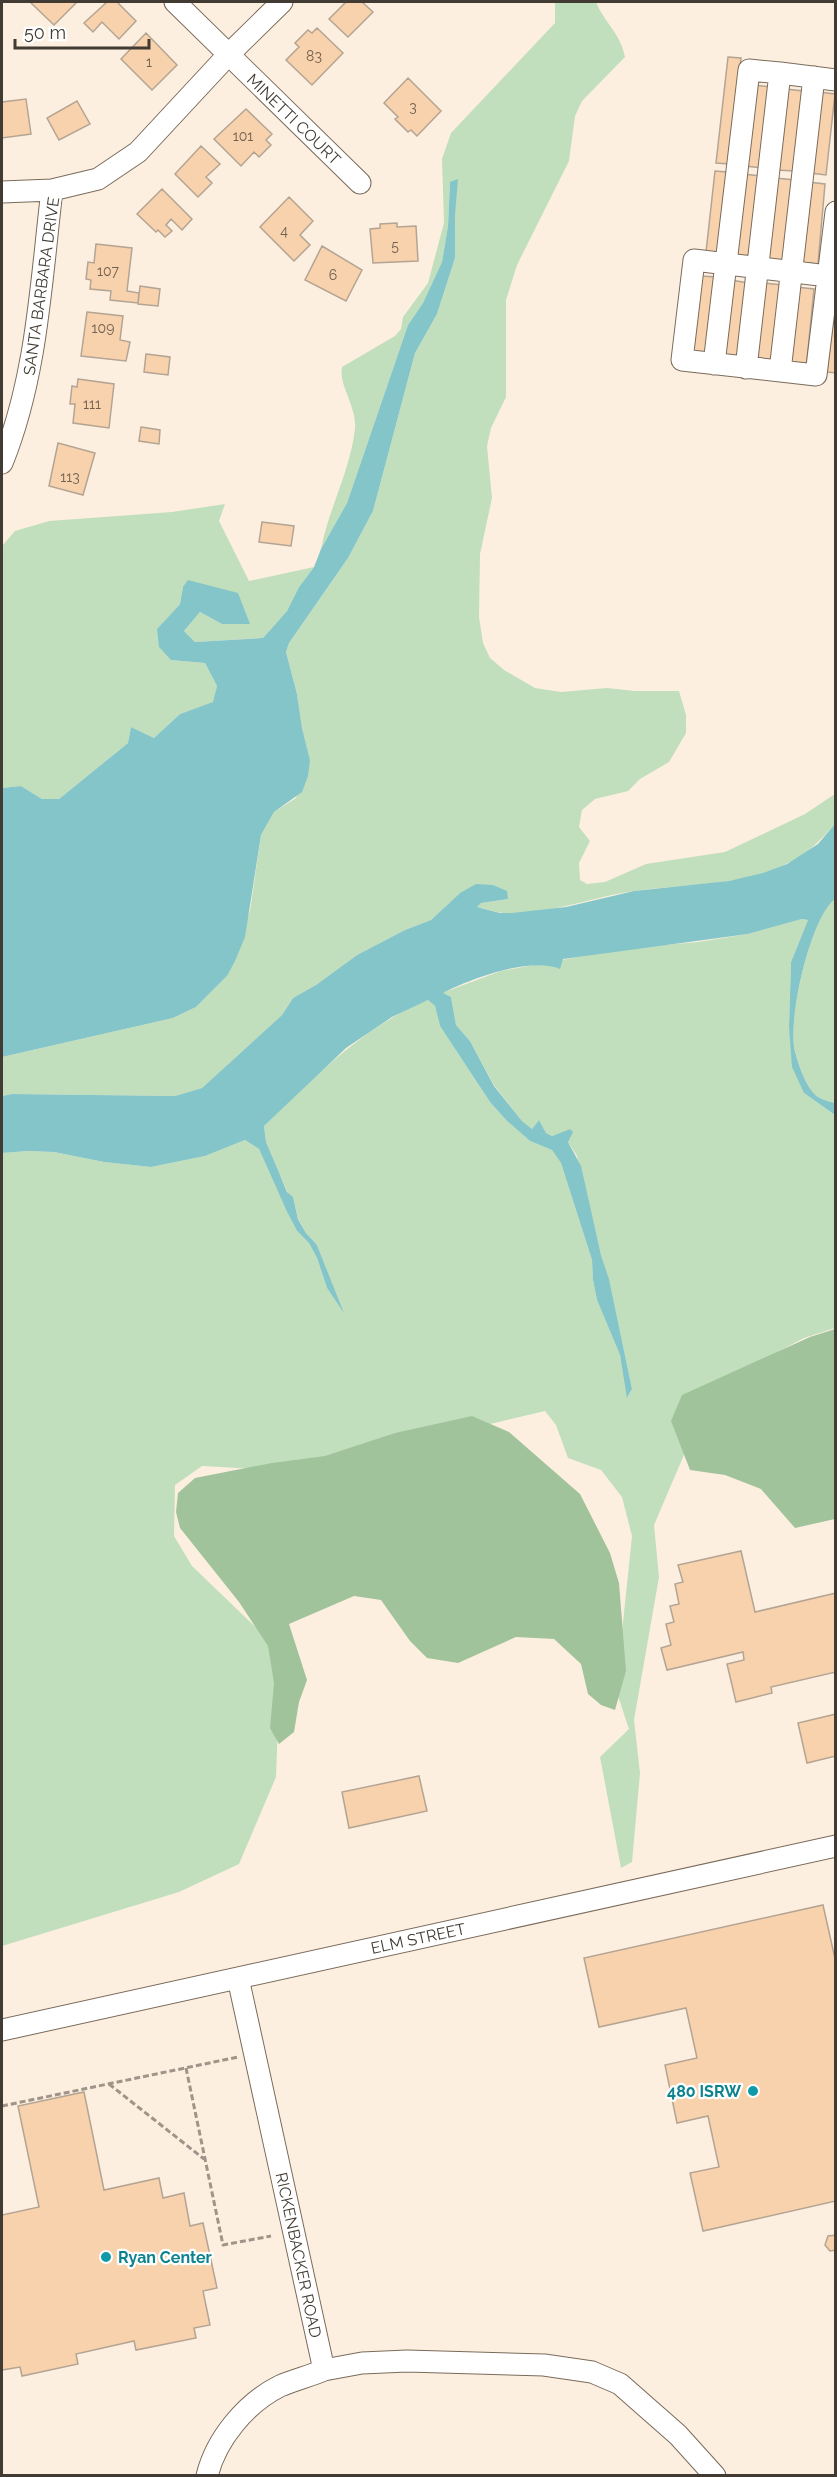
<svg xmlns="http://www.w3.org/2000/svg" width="837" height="2477" viewBox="0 0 837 2477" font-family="Raleway,sans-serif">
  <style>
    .green { fill: #c1dfbc }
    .forest { fill: #a1c39b }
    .water { fill: #84c5c9 }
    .building { fill: #f8d2ac; stroke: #b4a493; stroke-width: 1.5 }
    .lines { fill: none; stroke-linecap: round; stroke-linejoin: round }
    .minor-casing { stroke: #7a6b5b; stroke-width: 23 }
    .path { stroke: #9f9489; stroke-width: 3; stroke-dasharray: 6 3; stroke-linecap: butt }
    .minor { stroke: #fff; stroke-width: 21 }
    .culture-dot { fill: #0f9aa8; stroke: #fefffe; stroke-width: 2 }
    .labels { text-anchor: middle; stroke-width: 4.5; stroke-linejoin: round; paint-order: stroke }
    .number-label { font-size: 14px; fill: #706152 }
    .street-label { font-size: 16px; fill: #423b34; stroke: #fefffe }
    .culture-label { font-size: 16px; font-weight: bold; fill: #0d838f; stroke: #fefffe; text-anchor: end }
  </style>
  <rect width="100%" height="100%" fill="#fdefe0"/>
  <path class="green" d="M555 2H596C605 24 620 32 625 57L582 101 575 116 569 161 517 265 506 300V397L491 428 487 446 492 498 480 554 479 617 483 643 490 658 504 670 535 688 561 692 607 688 635 691H679L686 715V733L669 762 640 779 628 791 595 799 582 810 579 827 590 841 579 863 580 880 587 884 605 882 646 864 725 852 805 814 835 794V824C821 840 806 855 786 864 739 887 684 884 634 891 592 897 545 916 503 913 494 912 485 908 476 907L481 903 508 899 460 893 431 920 405 930 357 955 316 985 293 998 282 1015 202 1088 175 1096 12 1094 2 1096V1057L173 1018 196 1007 227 976 250 911 261 835 274 812 296 798 310 760 302 728 297 694 286 652 289 643 348 558 373 511 415 353 437 314 455 258V215L450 182 448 226 442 262 423 303 408 325 347 503 321 549C329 508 350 471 355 429 357 406 338 385 342 367L395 336 401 329 403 317 428 283 444 223 442 159 451 133 555 23Z
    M225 504 219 521 249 581 314 567 299 587 287 611 263 638 195 642 184 631 200 612 222 624 183 587 180 604 157 629 171 660 205 663 217 686 214 702 180 714 154 738 131 727 128 743 59 799H42L21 786 2 788V546L15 531 49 521 172 512Z
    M835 899V1103C830 1102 823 1100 818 1097 806 1088 799 1066 795 1052 787 1021 810 918 835 899Z
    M802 919 808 920 791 962 789 1027 804 1093 835 1115V1328L804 1338 743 1370 698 1422 654 1525 659 1577 634 1720 640 1773 632 1862 621 1868 600 1757 629 1729 616 1690 632 1536 622 1497 601 1470 568 1458 556 1425 545 1411 294 1471 202 1466 175 1485 174 1536 192 1566 269 1640 280 1672 276 1777 239 1864 179 1892 2 1946V1153L28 1151 54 1152 104 1162 151 1167 205 1156 245 1140 259 1149 287 1212 297 1231 309 1243 317 1258 327 1288 343 1311 317 1245 306 1233 298 1218 293 1197 288 1193 278 1170 266 1142 264 1126C315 1077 362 1027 428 1000L435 1006 440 1026 490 1102 507 1121 530 1141 552 1150 561 1163 592 1260 593 1280 597 1300 620 1355 628 1397 632 1389 609 1280 601 1255 577 1156 568 1142 570 1129 552 1136 546 1133 539 1120 532 1129 522 1121 494 1085 470 1041 456 1025 451 997 442 993 501 971 621 949 698 942 748 934Z"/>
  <path class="forest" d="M835 1329V1519L795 1528 761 1489 725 1475 690 1470 671 1421 682 1395 810 1337Z
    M472 1416 509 1432 580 1494 610 1553 619 1583 626 1671 615 1710 601 1705 588 1694 581 1664 554 1639 516 1637 458 1663 427 1658 410 1641 381 1600 354 1596 289 1624 307 1680 299 1702 294 1732 279 1744 270 1728 274 1683 268 1646 239 1602 180 1528 176 1512 178 1493 195 1478 272 1463 325 1456 395 1433Z"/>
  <path class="water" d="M458 179 455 215V258L437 314 415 353 373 511 348 558 289 643 286 652 297 694 302 728 310 760 308 776 302 792 274 812 261 835 245 937 235 961 227 976 196 1007 173 1018 2 1057V788L21 786 42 799H59L128 743 131 727 154 738 180 714 213 702 217 686 205 663 171 660 159 647 157 629 180 604 183 587 188 580 238 593 250 624H222L200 612 184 631 195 642 263 638 287 611 299 587 314 567 321 549 347 503 408 325 423 303 442 262 448 226 450 182Z
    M835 824V899C810 918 787 1021 795 1052 799 1066 806 1088 818 1097 823 1100 830 1102 835 1103V1115L804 1093 792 1067 789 1027 791 962 808 920 802 919 748 934 563 959 560 969C532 956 469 979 443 993L451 997 456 1025 470 1041 494 1086 522 1121 532 1129 539 1120 546 1133 552 1136 570 1129 573 1132 568 1142 581 1166 601 1255 609 1279 632 1389 627 1398 620 1355 597 1300 593 1280 592 1260 561 1163 552 1150 530 1141 507 1121 490 1102 440 1026 435 1006 428 1000 392 1017 346 1048 264 1126 266 1142 278 1170 287 1192 293 1197 298 1219 306 1233 317 1245 344 1313 327 1288 317 1258 309 1243 297 1231 287 1212 259 1149 245 1140 205 1156 151 1167 104 1162 54 1152 28 1151 2 1153V1096L12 1094 175 1096 202 1088 282 1015 293 998 316 985 357 955 405 930 431 920 460 893 476 884 493 885 507 891 508 899 481 903 477 907 500 913H512L566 907 634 891 729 881 763 873 787 864 818 844Z"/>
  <path class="building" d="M30 2H77L54 25Z
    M107 2H117L136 21 119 39 102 22 93 32 84 23Z
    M346 2H362L373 12 348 37 329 19Z
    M317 28 343 53 312 85 286 60 299 47 295 43 308 30 312 33Z
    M146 33 177 65 152 90 121 59Z
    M728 57 741 58 729 164 716 163Z
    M408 78 441 111 417 136 411 130 408 132 395 119 398 117 384 103Z
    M754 85 771 87 762 168 745 166Z
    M786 89 803 91 794 171 777 170Z
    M819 92 835 94 826 175 810 173Z
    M26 99 31 134 2 138V102Z
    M77 101 90 124 59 140 47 118Z
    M246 109 272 134 266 140 271 145 259 157 254 152 241 166 214 139Z
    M201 146 220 164 206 177 212 183 198 197 175 174Z
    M715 171 727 172 719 253 706 252Z
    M743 174 761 176 753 257 735 255Z
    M776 178 794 180 785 261 768 259Z
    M808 182 825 184 818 264 800 262Z
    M162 189 192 219 182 230 171 219 166 225 172 231 165 237 158 230 156 232 137 214Z
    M289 197 313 221 300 235 310 245 294 261 260 227Z
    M397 223V227L416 226 418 261 373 263 370 229 380 228V224Z
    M96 244 132 248 127 291 139 293 138 303 110 300 111 291 90 289 91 280 86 279 88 262 94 263Z
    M322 246 362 270 346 301 305 280Z
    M700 276 717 277 708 359 691 357Z
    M730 280 749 283 739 362 720 361Z
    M764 283 782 285 773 366 755 364Z
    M140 286 160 289 158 306 138 304Z
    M796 287 814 289 806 370 787 368Z
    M836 298V373L827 372Z
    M87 312 123 316 120 340 130 342 126 361 81 356Z
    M146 354 170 357 168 375 144 372Z
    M78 379 114 384 109 428 73 423 75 404H70L72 386 77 387Z
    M141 427 160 430 159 444 139 441Z
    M58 443 95 453 83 495 49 486Z
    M262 522 294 526 291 546 259 542Z
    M741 1551 755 1612 836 1593V1672L771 1687 772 1693 736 1702 727 1664 744 1660 743 1652 667 1670 661 1648 671 1645 666 1624 674 1622 670 1606 679 1604 675 1584 683 1582 678 1565Z
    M836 1714V1756L807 1763 798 1723Z
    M419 1776 427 1811 349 1828 342 1792Z
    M823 1905 836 1963V2201L703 2231 690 2173 719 2167 708 2116 677 2123 665 2065 697 2058 686 2008 599 2027 584 1958Z
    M84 2092 104 2190 159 2178 163 2198 184 2193 190 2226 203 2223 217 2288 203 2291 210 2325 194 2328 196 2338 136 2350 134 2341 76 2354 78 2364 22 2376 20 2367 2 2370V2215L39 2207 18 2106Z
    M836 2235V2250L830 2251 825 2245 828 2236Z"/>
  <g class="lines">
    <g class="minor-casing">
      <path id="minor" d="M175 2 360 183
        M2 192 52 190
        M828 276 694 260 682 360 816 375 836 212
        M714 364 749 70 780 73
        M746 368 780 73 836 80
        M780 371 814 77
        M2 463C37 377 41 282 52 190L98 179 138 152 229 54 282 2
        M2 2030 836 1846
        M324 2370 362 2363 407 2361 544 2365 592 2372 620 2384 678 2435 715 2476
        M207 2476C216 2439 246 2403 280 2386 294 2380 310 2376 324 2370L238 1978"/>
    </g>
    <path class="path" d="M186 2068 223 2245 271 2236
      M109 2084 204 2159
      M2 2106 238 2057"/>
    <use href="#minor" class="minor"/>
  </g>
  <g class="culture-dot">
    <circle cx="753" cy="2091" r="6"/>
    <circle cx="106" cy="2257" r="6"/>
  </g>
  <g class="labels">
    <g class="number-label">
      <text x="314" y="61">83</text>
      <text x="149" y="67">1</text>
      <text x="413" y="112">3</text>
      <text x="243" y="141">101</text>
      <text x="284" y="236">4</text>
      <text x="395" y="251">5</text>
      <text x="108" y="276">107</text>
      <text x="333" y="280">6</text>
      <text x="103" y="333">109</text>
      <text x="92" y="409">111</text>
      <text x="70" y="482">113</text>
    </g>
    <g class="street-label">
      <text transform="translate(294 119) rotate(44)" y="6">MINETTI COURT</text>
      <text transform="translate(41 286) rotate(-82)" y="6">SANTA BARBARA DRIVE</text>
      <text transform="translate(418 1938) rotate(-12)" y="6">ELM STREET</text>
      <text transform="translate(299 2255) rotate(78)" y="6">RICKENBACKER ROAD</text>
    </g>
    <g class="culture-label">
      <text x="741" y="2097">480 ISRW</text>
      <text x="118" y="2263" text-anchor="start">Ryan Center</text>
    </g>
  </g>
  <rect width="837" height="2477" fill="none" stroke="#423b34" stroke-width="6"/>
  <path d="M15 39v9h134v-9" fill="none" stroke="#423b34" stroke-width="3"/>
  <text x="24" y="39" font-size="18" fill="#423b34" stroke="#fefffe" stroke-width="4.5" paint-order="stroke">50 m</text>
</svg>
